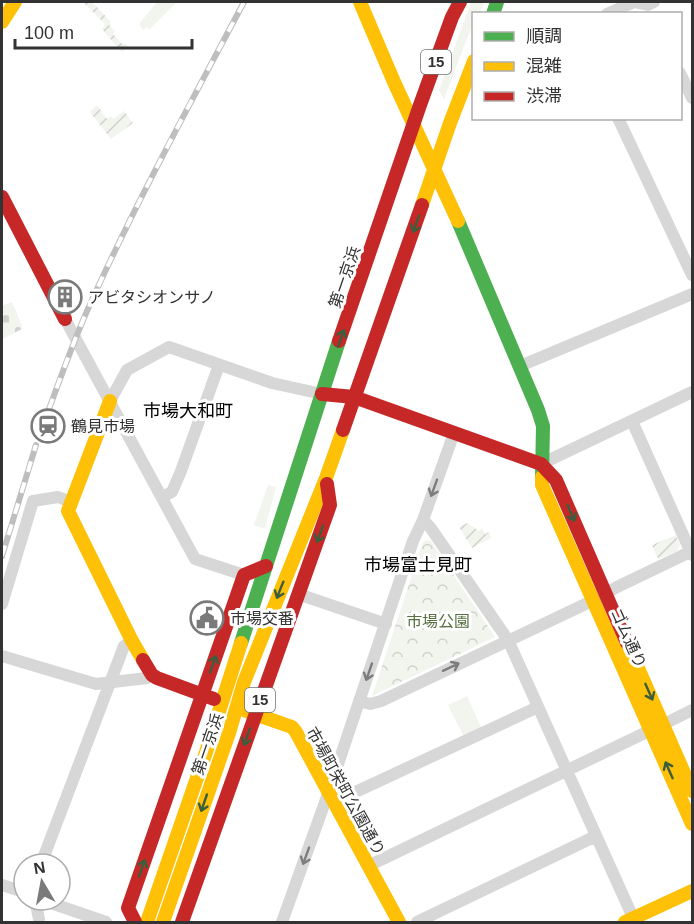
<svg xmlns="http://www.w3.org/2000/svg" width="694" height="924" viewBox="0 0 694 924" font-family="Arial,'Noto Sans JP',sans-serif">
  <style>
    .grass { fill: #f1f5ed }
    .cemetery { fill: url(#cemetery-stones) }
    .park { fill: url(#park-crowns) }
    .garden { fill: url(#garden-furrows) }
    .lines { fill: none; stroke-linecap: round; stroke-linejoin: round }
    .street { stroke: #d7d7d7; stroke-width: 12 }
    .fast { stroke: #4caf50; stroke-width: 14 }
    .slow { stroke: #ffc107; stroke-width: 14 }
    .jam { stroke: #c62828; stroke-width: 14 }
    .rail-casing { stroke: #bebebe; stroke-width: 6 }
    .rail { stroke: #fff; stroke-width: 4; stroke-dasharray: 11; stroke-linecap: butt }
    .oneway { stroke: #3c5e3d }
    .oneway2 { stroke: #7d7d7d }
    .labels { text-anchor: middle; stroke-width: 6; stroke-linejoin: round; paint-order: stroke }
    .shield { fill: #fff; stroke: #707070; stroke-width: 1.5 }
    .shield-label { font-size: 15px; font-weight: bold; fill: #333 }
    .street-label { font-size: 16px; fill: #333; stroke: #fff }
    .poi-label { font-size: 16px; fill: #333; stroke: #fff; text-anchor: start }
    .park-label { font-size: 16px; fill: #56703f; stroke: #fff }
    .neighbourhood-label { font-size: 18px; fill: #000; stroke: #fff }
  </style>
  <defs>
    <pattern id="cemetery-stones" width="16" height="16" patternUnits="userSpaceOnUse" patternTransform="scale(1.5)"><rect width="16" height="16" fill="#f1f5ed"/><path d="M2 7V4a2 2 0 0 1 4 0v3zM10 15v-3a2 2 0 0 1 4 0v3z" fill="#cfd2cc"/></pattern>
    <pattern id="park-crowns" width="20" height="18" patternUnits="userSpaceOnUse" patternTransform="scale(1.5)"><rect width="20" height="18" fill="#f1f5ed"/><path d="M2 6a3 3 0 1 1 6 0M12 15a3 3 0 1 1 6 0" fill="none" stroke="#cfd2cc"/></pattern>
    <pattern id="garden-furrows" width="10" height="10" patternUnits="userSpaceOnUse" patternTransform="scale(1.5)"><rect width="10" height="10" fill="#f1f5ed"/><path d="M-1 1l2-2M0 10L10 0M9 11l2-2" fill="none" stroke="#cfd2cc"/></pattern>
  </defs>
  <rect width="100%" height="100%" fill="#fff"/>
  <path class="grass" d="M157 2H177L149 30 147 27 143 30 139 24Z
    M471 2H485L479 13 474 14 473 25 464 46 444 99 439 90Z
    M268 485 276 487 265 529 254 525Z
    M467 696 482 729 464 737 448 705Z"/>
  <path class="cemetery" d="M12 302 21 324 22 329 2 339V306Z"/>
  <path class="park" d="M427 540 431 541 495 637 372 696 423 542Z"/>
  <path class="garden" d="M83 2H92L111 22 109 25 115 31 113 34 122 44H126L128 47 122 52 102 29 105 24Z
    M97 105 107 119 111 116 113 119 124 111 133 123 111 139 90 112Z
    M467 523 479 531 482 528 485 534 489 532 491 538 472 548 459 527Z
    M676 535 680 545 677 551 658 559 652 545Z"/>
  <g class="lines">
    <path class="street" d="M607 14 634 2 648 5 654 2
      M680 73 692 98
      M618 118 692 275
      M65 319 195 559 244 575
      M520 366 692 294
      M110 401 127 370 169 347 272 383 322 394
      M632 421 692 555
      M541 464 692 392
      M162 497 172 492 181 471 219 365
      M423 520 430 527 508 640 635 922
      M298 594 386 624
      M2 604 33 501 58 497 71 502
      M2 656 96 684 147 678 152 675
      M359 701 370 704 381 701 594 600 617 587 692 551
      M664 724 692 710
      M334 802 538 707
      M41 864 124 646 132 641
      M368 866 651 730
      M2 885 24 892
      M35 900 39 919
      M42 900 106 922
      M282 922 329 791 413 541 423 520 454 433
      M417 922 596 836"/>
    <path class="fast" d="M493 14 497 2
      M458 221 538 410 543 426 542 477
      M241 643 339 341"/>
    <path class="slow" d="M360 2 394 82 458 221
      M2 22 15 2
      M422 205 450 123 474 61
      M110 401 68 511 132 641 143 660
      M542 477V485L692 824
      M627 643 692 791
      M246 711 292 727 296 732 399 922
      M147 922 206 752 241 643
      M163 922 229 733 244 682 326 478 343 430
      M625 922 692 891"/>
    <path class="jam" d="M2 197 65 319
      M339 341 420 105 452 17 460 2
      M322 394 354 397 541 464 556 480 627 643
      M343 430 422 205
      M143 660 152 675 157 678 214 699
      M135 922 128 908 244 575 266 566
      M182 922 330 505 327 484"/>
    <g class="rail-casing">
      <path id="rail" d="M49 409C61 376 73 343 87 311 134 206 190 104 244 2
        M2 556 36 445"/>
    </g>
    <use href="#rail" class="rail"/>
  </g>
  <defs><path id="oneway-shaft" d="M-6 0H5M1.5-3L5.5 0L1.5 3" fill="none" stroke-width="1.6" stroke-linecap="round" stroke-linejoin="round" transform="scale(1.5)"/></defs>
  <g class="oneway">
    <use href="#oneway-shaft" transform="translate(416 224) rotate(110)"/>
    <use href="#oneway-shaft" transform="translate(341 338) rotate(-71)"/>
    <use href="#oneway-shaft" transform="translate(571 513) rotate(67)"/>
    <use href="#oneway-shaft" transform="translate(320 534) rotate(110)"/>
    <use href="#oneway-shaft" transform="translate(280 590) rotate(112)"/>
    <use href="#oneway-shaft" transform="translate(213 664) rotate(-71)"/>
    <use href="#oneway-shaft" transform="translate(649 692) rotate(66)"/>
    <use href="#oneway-shaft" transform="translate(247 737) rotate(109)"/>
    <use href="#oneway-shaft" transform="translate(669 770) rotate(-114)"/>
    <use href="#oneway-shaft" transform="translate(204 803) rotate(109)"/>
    <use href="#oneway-shaft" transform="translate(142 868) rotate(-71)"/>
  </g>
  <g class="oneway2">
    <use href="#oneway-shaft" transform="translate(434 488) rotate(110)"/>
    <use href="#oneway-shaft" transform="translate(451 667) rotate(-25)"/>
    <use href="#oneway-shaft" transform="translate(369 672) rotate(109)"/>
    <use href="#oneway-shaft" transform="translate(306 856) rotate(110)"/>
  </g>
  <defs>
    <g id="building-ring" transform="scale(1.725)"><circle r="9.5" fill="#fff" stroke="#7a7a7a" stroke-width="1.5"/><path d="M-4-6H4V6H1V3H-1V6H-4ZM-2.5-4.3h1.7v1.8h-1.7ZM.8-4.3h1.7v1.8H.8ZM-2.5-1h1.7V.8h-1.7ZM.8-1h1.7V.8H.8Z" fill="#7a7a7a"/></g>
    <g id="station-ring" transform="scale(1.725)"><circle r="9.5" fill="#fff" stroke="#7a7a7a" stroke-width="1.5"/><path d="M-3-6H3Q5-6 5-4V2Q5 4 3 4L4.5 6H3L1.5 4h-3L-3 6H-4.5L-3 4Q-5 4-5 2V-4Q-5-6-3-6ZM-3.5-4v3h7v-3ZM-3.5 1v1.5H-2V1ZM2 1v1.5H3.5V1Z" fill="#7a7a7a"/></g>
    <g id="civic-ring" transform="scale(1.725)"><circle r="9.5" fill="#fff" stroke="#7a7a7a" stroke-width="1.5"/><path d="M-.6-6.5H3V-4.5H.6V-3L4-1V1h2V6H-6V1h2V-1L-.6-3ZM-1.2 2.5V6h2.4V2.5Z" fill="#7a7a7a"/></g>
  </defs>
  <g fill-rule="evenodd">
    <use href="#building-ring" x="65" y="297"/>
    <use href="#station-ring" x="48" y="426"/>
    <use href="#civic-ring" x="207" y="618"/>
  </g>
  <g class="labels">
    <g class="shield">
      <rect x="421" y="50" width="30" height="24" rx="4.5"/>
      <rect x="245" y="688" width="30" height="24" rx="4.5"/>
    </g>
    <g class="shield-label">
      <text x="436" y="67">15</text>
      <text x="260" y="705">15</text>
    </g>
    <g class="street-label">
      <text transform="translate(344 277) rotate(-71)" y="6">第一京浜</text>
      <text transform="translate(629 638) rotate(66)" y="6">ゴム通り</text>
      <text transform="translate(207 744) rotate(-71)" y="6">第一京浜</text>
      <text transform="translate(346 791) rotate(61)" y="6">市場町栄町公園通り</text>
    </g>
    <g class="poi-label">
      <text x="88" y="303">アビタシオンサノ</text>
      <text x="71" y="432">鶴見市場</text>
      <text x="230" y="624">市場交番</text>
    </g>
    <g class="park-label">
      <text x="438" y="627">市場公園</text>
    </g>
    <g class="neighbourhood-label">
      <text x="188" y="417">市場大和町</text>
      <text x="418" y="571">市場富士見町</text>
    </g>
  </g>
  <rect width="694" height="924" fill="none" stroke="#333333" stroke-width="6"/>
  <rect x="472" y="12" width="210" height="108" fill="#ffffff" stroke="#adadad" stroke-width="1.5"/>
  <rect x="484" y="32" width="30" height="9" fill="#4caf50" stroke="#adadad" stroke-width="1.5"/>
  <text x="526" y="42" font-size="18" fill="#333333">順調</text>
  <rect x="484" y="62" width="30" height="9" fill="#ffc107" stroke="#adadad" stroke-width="1.5"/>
  <text x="526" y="72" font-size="18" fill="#333333">混雑</text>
  <rect x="484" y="92" width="30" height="9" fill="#c62828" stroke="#adadad" stroke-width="1.5"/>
  <text x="526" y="102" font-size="18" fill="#333333">渋滞</text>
  <g transform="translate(42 882) rotate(350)"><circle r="28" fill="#ffffff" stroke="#adadad" stroke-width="1.5"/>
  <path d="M0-4.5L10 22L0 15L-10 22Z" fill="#7a7a7a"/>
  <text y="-9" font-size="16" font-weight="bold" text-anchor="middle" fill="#333333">N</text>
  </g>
  <path d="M15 39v9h177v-9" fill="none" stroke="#333333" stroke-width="3"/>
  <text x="24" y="39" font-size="18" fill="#333333" stroke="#ffffff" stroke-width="4.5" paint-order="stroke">100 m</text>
</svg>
